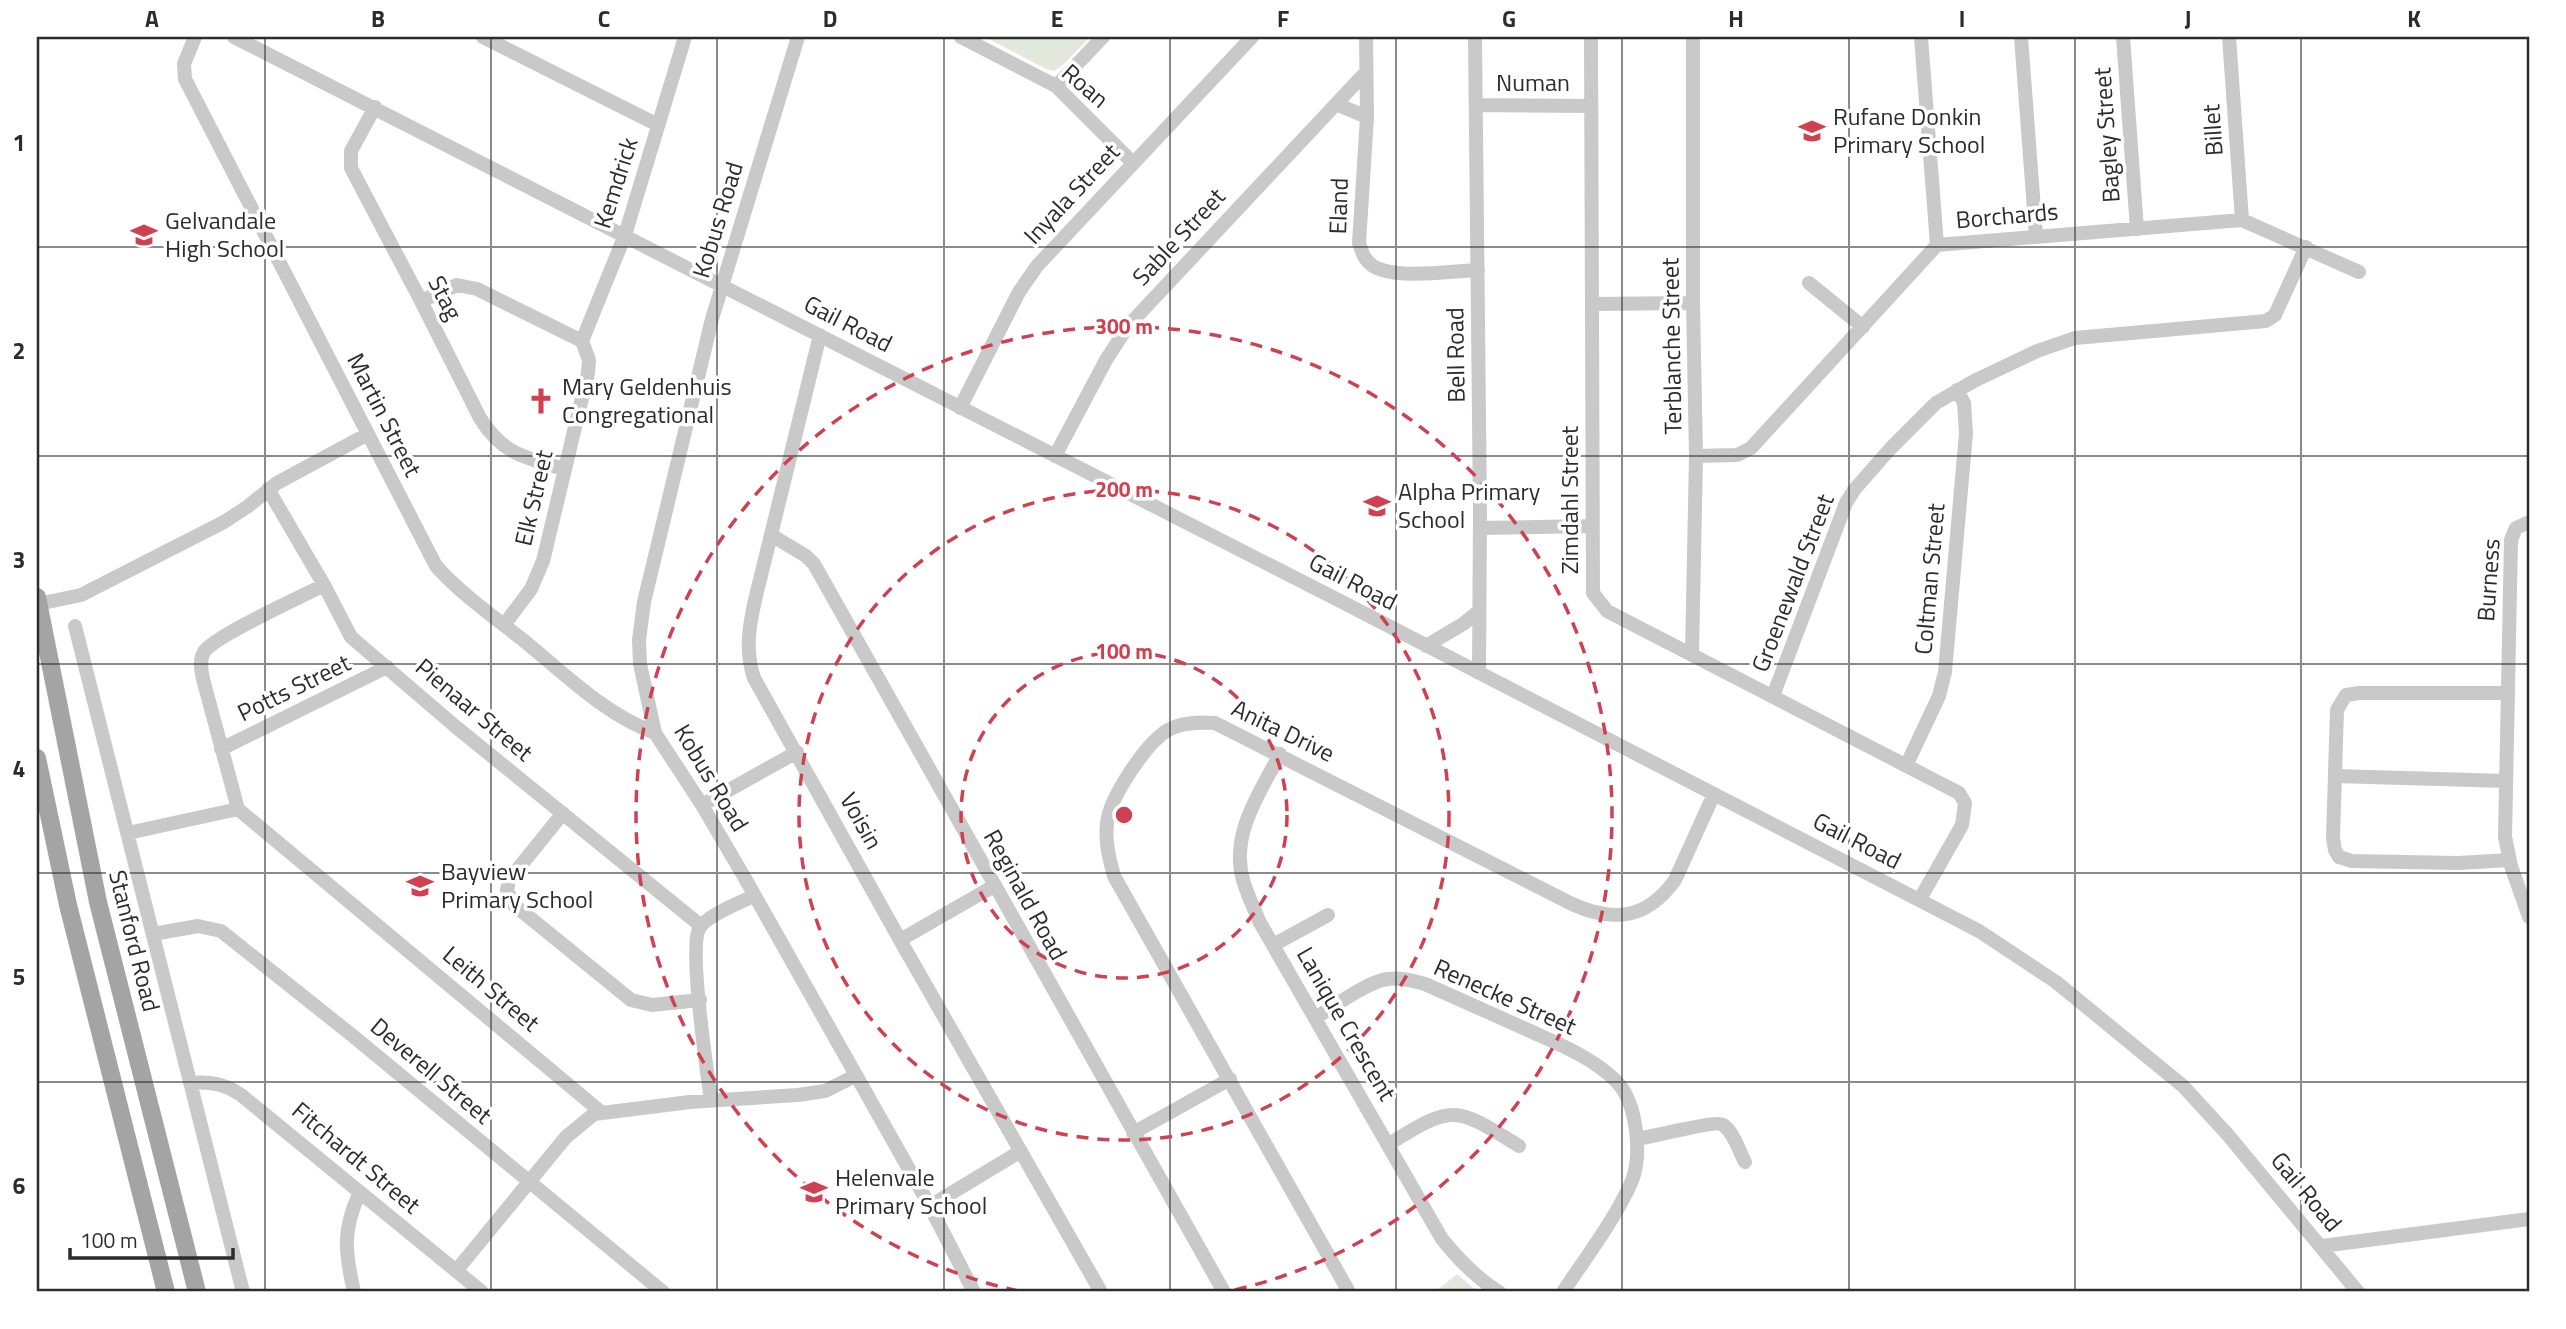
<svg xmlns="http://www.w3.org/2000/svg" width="2566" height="1329" viewBox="0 0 2566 1329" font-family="'Titillium Web',sans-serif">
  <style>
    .green { fill: #e2e8db }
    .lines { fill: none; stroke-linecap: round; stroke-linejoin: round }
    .minor { stroke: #c9c9c9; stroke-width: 14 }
    .major { stroke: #a4a4a4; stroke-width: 18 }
    .grid { fill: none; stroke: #2c2c2c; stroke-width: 2; stroke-opacity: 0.55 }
    .ring { fill: none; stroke: #cf4151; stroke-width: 3.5; stroke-dasharray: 12 9 }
    .labels { text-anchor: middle; stroke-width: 7; stroke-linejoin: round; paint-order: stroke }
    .street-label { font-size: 24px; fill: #2c2c2c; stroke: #fff }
    .poi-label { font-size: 24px; fill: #2c2c2c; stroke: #fff; text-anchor: start }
    .centre { fill: #cf4151; stroke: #fff; stroke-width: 3.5 }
    .ring-label { font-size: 21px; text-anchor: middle; font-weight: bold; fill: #cf4151; stroke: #fff; stroke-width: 7; stroke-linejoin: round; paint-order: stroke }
    .neatline { fill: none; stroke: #2c2c2c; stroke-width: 2.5 }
    .grid-label { font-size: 23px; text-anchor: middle; font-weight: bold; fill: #2c2c2c }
  </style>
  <rect width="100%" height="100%" fill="#fff"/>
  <path class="green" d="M985 37H1090L1063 65 1054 71 1046 69Z
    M1457 1274 1478 1292H1435Z"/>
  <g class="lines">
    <path class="minor" d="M195 37 184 64 185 79 436 566C461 594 494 617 523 640 565 674 604 714 655 733
      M234 37 1348 605 1979 931 2056 982 2183 1086 2228 1135 2358 1292
      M483 37 658 125
      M798 37 712 319 644 602 639 640 640 664 655 733 702 805 746 880 927 1201 974 1292
      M961 37 1056 86 1132 162
      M1366 37 1367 117 1359 243C1362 252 1364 260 1373 266 1396 280 1450 271 1478 270
      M1475 37 1480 512 1479 673
      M1591 37 1593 593 1607 611 1959 793 1965 803 1962 825 1920 899
      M1921 37 1937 245
      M2021 37 2036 236
      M2123 37 2137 229
      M2229 37 2242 220
      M1056 86 1103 37
      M1336 104 1367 117
      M1476 105 1591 106
      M375 107 351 151V168L421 301 480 418C502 454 526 458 564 469
      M1809 283 1863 327
      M421 301 457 285 477 289 582 341 589 360 588 373 543 561 531 589 504 625
      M1593 304 1693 303
      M820 335 755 600C749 627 745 651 754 678L900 940 1101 1292
      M582 341 625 235 685 37
      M960 408 1019 292 1037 266 1252 37
      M1055 456 1106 360 1128 326 1366 72
      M1696 456 1737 455 1751 448 1937 245 2242 220 2359 272
      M268 489 324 585 351 637 456 727 700 925
      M2529 522 2516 528 2511 540 2505 837 2511 866 2529 917
      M1480 528 1592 526
      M771 535 806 556 814 564 1224 1292
      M38 604 81 595 224 522 247 507 277 483 368 434
      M75 626 243 1292
      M1426 646 1463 624 1479 611
      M1692 655 1696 456 1693 303V37
      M2508 693H2359L2346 695 2337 710 2333 838 2335 850 2339 857 2352 861 2458 863 2510 860
      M1773 696 1846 503 1854 490 1890 449 1936 403 1974 381 2037 351 2075 338 2266 321 2275 315 2306 247
      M221 749 387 667
      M1280 754C1260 793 1230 834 1243 880 1247 894 1254 908 1259 921L1442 1239C1459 1260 1476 1278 1499 1292
      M1906 766 1939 696 1945 672 1966 433 1964 403 1957 390
      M2335 776 2506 781
      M702 805 797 752
      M238 809 203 679C201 670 199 660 204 652 214 636 303 596 324 585
      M563 813 509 880 507 890 513 904 631 1000 652 1005 700 1000
      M128 833 238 809 601 1112
      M153 934 198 926 221 931 353 1036 663 1292
      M900 940 994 886
      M1273 945 1328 915
      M1315 1018C1335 1006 1365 983 1387 979 1400 977 1413 981 1425 984 1459 999 1494 1015 1528 1030 1558 1044 1592 1057 1616 1081 1637 1102 1643 1156 1631 1183 1614 1221 1586 1257 1563 1292
      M190 1083C210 1081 225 1084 241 1095L482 1292
      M711 1100C707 1072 689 949 699 929 705 916 741 902 754 896
      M1133 1133 1230 1079
      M1637 1139C1650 1137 1717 1120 1723 1125 1734 1132 1739 1151 1745 1162
      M1389 1144C1453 1104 1455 1106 1519 1146
      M930 1206 1021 1151
      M2322 1246 2529 1219
      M456 1271 566 1137 594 1114 690 1102 798 1095 825 1091 855 1076
      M354 1292C345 1252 342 1230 360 1192
      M1349 1292 1114 876C1109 858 1105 842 1107 823 1110 797 1146 743 1168 730 1182 722 1199 722 1215 723L1572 904C1614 923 1647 919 1675 880L1714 794"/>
    <path class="major" d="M37 597 98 902 197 1292
      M37 758 68 905 166 1292"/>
  </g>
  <path class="grid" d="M265 37V1292M491 37V1292M717 37V1292M944 37V1292M1170 37V1292M1396 37V1292M1622 37V1292M1849 37V1292M2075 37V1292M2301 37V1292M37 247H2529M37 456H2529M37 664H2529M37 873H2529M37 1082H2529"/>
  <g class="ring">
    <circle cx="1124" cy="815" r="163"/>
    <circle cx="1124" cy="815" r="325"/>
    <path d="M1018 1291A488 488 0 1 1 1230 1291"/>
  </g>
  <defs>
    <g id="school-bare" transform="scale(2.1)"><path d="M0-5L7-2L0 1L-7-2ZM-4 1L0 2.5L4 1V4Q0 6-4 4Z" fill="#cf4151" stroke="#fff" stroke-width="2.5" paint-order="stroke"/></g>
    <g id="church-bare" transform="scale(2.1)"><path d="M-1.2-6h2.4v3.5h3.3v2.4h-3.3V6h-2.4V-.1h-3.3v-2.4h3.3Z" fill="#cf4151" stroke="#fff" stroke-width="2.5" paint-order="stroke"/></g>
  </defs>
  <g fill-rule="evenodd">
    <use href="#school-bare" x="1812" y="131"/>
    <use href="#school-bare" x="144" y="235"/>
    <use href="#church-bare" x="541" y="401"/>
    <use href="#school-bare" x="1377" y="506"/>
    <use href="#school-bare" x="420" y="886"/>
    <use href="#school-bare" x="814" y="1192"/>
  </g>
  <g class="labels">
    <g class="street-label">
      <text x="1533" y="91">Numan</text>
      <text transform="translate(1085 86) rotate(41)" y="8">Roan</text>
      <text transform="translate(2213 130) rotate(-94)" y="8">Billet</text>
      <text transform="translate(2107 135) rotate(-94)" y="8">Bagley Street</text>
      <text transform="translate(616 183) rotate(-72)" y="8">Kemdrick</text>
      <text transform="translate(1072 194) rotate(-47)" y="8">Inyala Street</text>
      <text transform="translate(1339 206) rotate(-88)" y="8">Eland</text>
      <text transform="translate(2007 216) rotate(-5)" y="8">Borchards</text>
      <text transform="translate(718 220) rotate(-73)" y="8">Kobus Road</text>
      <text transform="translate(1179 237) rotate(-47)" y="8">Sable Street</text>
      <text transform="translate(445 298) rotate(63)" y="8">Stag</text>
      <text transform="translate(848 324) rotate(27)" y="8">Gail Road</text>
      <text transform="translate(1672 346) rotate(-91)" y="8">Terblanche Street</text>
      <text transform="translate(1456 355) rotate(-91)" y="8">Bell Road</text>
      <text transform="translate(384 415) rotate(63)" y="8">Martin Street</text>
      <text transform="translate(534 498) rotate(-77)" y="8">Elk Street</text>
      <text transform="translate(1570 500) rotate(-90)" y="8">Zimdahl Street</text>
      <text transform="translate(1930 579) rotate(-85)" y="8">Coltman Street</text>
      <text transform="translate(2489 580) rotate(-86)" y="8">Burness</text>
      <text transform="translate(1353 582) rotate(27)" y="8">Gail Road</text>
      <text transform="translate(1793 583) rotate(-69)" y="8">Groenewald Street</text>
      <text transform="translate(294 688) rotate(-26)" y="8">Potts Street</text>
      <text transform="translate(474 710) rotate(40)" y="8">Pienaar Street</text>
      <text transform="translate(1283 731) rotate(26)" y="8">Anita Drive</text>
      <text transform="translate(711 778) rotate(59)" y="8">Kobus Road</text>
      <text transform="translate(861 821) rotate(61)" y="8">Voisin</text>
      <text transform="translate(1857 841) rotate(27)" y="8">Gail Road</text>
      <text transform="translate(1025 895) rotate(61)" y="8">Reginald Road</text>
      <text transform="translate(134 941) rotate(76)" y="8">Stanford Road</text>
      <text transform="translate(491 989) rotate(40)" y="8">Leith Street</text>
      <text transform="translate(1505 997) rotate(24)" y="8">Renecke Street</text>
      <text transform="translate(1346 1024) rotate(60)" y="8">Lanique Crescent</text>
      <text transform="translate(431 1071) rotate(40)" y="8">Deverell Street</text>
      <text transform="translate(356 1158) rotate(40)" y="8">Fitchardt Street</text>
      <text transform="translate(2306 1192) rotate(50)" y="8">Gail Road</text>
    </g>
    <g class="poi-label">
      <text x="1833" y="125">Rufane Donkin<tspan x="1833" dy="28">Primary School</tspan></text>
      <text x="165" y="229">Gelvandale<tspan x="165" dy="28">High School</tspan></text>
      <text x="562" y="395">Mary Geldenhuis<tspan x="562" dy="28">Congregational</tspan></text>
      <text x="1398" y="500">Alpha Primary<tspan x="1398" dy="28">School</tspan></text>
      <text x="441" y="880">Bayview<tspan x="441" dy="28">Primary School</tspan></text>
      <text x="835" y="1186">Helenvale<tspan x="835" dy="28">Primary School</tspan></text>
    </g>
  </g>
  <circle cx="1124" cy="815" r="10" class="centre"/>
  <g class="ring-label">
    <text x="1124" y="334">300 m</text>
    <text x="1124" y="497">200 m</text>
    <text x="1124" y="659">100 m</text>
  </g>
  <rect width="2566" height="1329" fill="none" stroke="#ffffff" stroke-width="77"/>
  <path d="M70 1248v10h163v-10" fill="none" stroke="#2c2c2c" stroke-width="3.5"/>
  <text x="80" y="1248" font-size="21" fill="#2c2c2c" stroke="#ffffff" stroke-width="5" paint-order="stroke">100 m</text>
  <rect x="38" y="38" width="2490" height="1252" class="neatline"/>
  <g class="grid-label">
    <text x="152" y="27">A</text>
    <text x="378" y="27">B</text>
    <text x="604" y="27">C</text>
    <text x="830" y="27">D</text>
    <text x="1057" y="27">E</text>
    <text x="1283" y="27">F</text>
    <text x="1509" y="27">G</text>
    <text x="1736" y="27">H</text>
    <text x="1962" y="27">I</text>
    <text x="2188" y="27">J</text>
    <text x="2414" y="27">K</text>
    <text x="19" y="151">1</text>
    <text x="19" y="359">2</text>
    <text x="19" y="568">3</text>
    <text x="19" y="777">4</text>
    <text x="19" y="985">5</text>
    <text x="19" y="1194">6</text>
  </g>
</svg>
